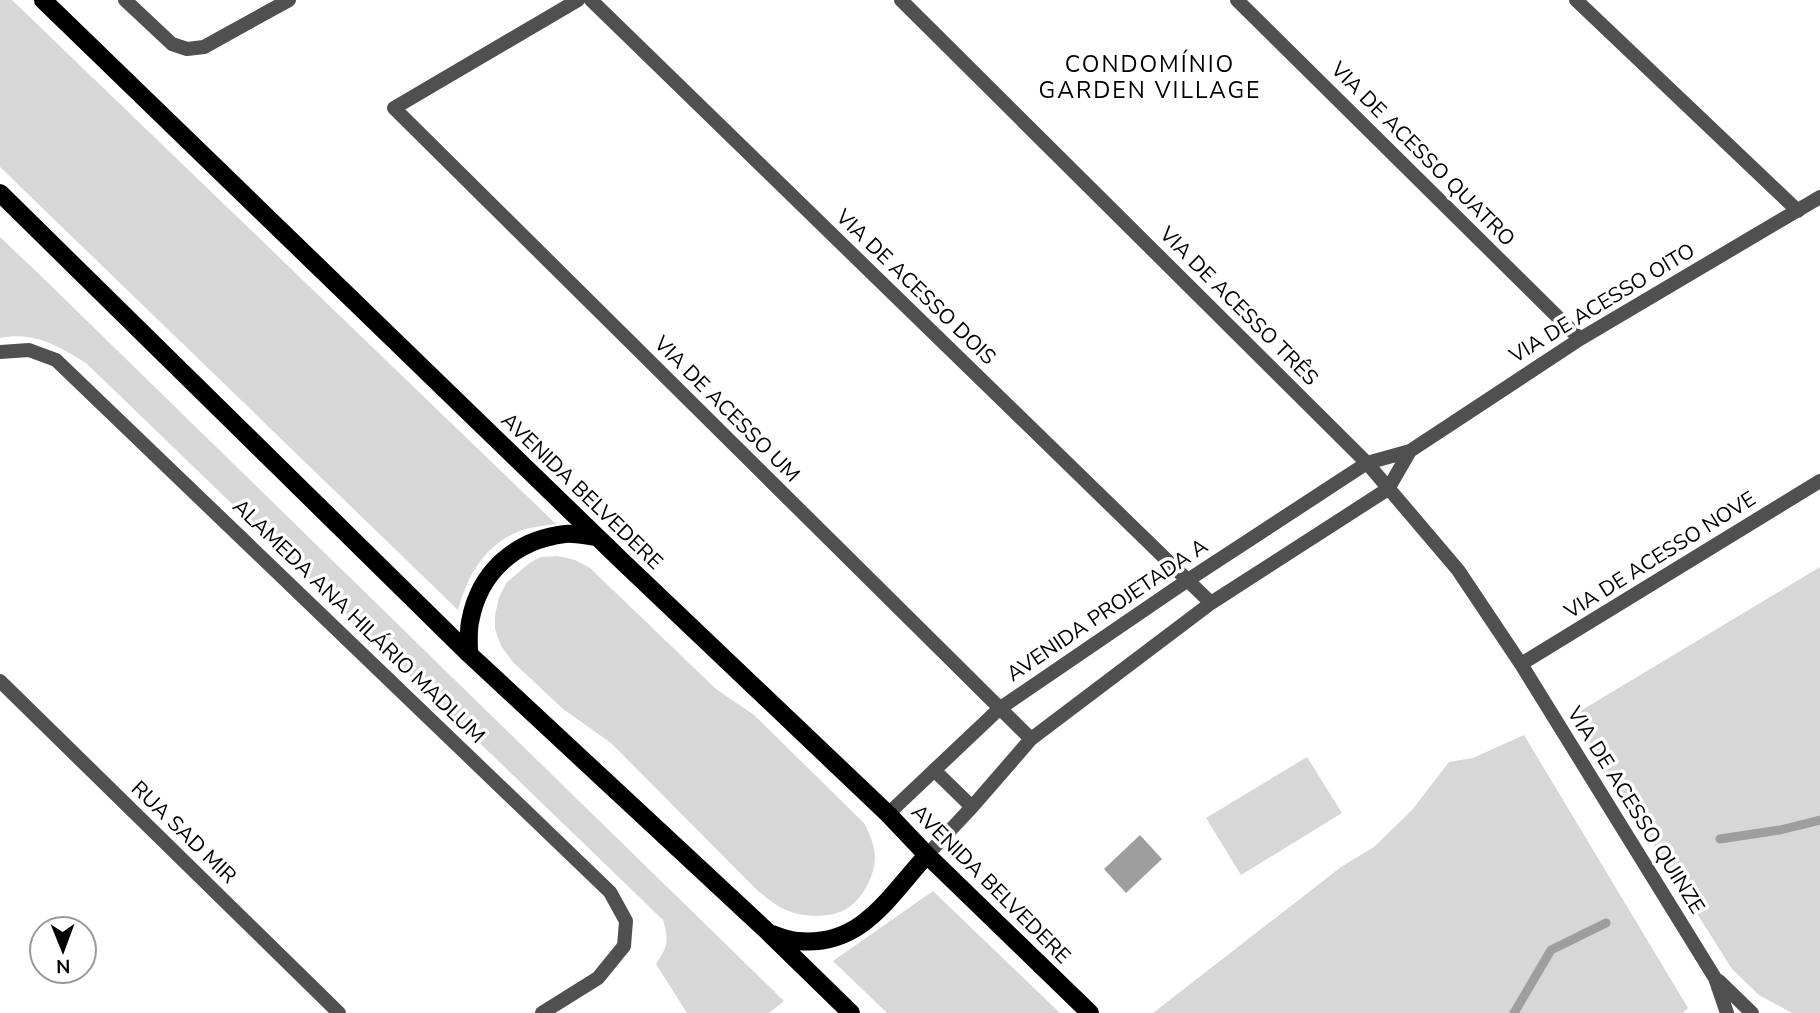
<svg xmlns="http://www.w3.org/2000/svg" width="1820" height="1013" viewBox="0 0 1820 1013" font-family="'Nunito Sans',sans-serif">
  <style>
    .green { fill: #d7d7d7 }
    .water { fill: #9e9e9e }
    .lines { fill: none; stroke-linecap: round; stroke-linejoin: round }
    .stream { stroke: #9e9e9e; stroke-width: 9 }
    .street { stroke: #505050; stroke-width: 14 }
    .primary { stroke: #000; stroke-width: 18 }
    .labels { text-anchor: middle; stroke-width: 7; stroke-linejoin: round; paint-order: stroke }
    .street-label { font-size: 21px; fill: #000; stroke: #fff }
    .neighbourhood-label { font-size: 23px; letter-spacing: 2px; fill: #000; stroke: #fff }
  </style>
  <rect width="100%" height="100%" fill="#fff"/>
  <path class="green" d="M0 0H12L556 524C542 526 526 527 513 534 482 549 467 578 458 610L0 167Z
    M0 237 41 276 784 1001 769 1013H687L656 964C668 946 669 941 663 920L86 363C59 346 33 331 0 338Z
    M558 556 575 560 590 568 716 689 754 715 864 823C870 835 875 846 875 859 874 879 859 905 840 912 824 918 801 917 786 910 775 905 767 898 758 891L611 743 563 709 514 663 501 646 495 629V615L499 597 507 582 531 562 541 557Z
    M1820 567V1013H1792L1759 995 1732 969 1572 716Z
    M1524 735 1688 1008 1683 1013H1153L1341 867 1374 847 1412 810 1449 762 1473 758Z
    M1307 757 1342 813 1241 875 1206 818Z
    M933 891 1060 1013H887L833 961Z"/>
  <path class="water" d="M1140 835 1162 859 1126 893 1104 869Z"/>
  <g class="lines">
    <path class="stream" d="M1720 839 1780 830 1820 820
      M1514 1013 1551 950 1606 923"/>
    <path class="street" d="M125 0 172 44 187 49 204 47 289 0
      M578 0 394 108 1031 739
      M591 0 1211 603
      M901 0 1367 463 1458 570 1521 664 1715 978 1727 1013
      M1237 0 1580 339
      M1576 0 1798 211
      M0 352 29 350 56 360 610 892 626 921 624 946 598 978 542 1013
      M1521 664 1820 481
      M0 681 339 1013
      M935 771 972 807
      M888 814 999 709 1188 580 1367 463 1410 451 1580 339 1820 197
      M927 855 972 807 1031 739 1211 603 1388 489 1410 451
      M1719 981 1752 1013"/>
    <path class="primary" d="M43 0 622 561 888 814 927 855 1090 1013
      M0 193 469 654 769 933 851 1013
      M469 654C469 644 468 632 470 622 479 572 515 540 565 534 575 533 587 536 597 537
      M772 934C780 937 789 941 798 941 862 947 889 896 927 855"/>
  </g>
  <g class="labels">
    <g class="street-label">
      <text transform="translate(1423 154) rotate(45)" y="7">VIA DE ACESSO QUATRO</text>
      <text transform="translate(916 287) rotate(44)" y="7">VIA DE ACESSO DOIS</text>
      <text transform="translate(1602 303) rotate(-31)" y="7">VIA DE ACESSO OITO</text>
      <text transform="translate(1239 306) rotate(45)" y="7">VIA DE ACESSO TRÊS</text>
      <text transform="translate(727 409) rotate(45)" y="7">VIA DE ACESSO UM</text>
      <text transform="translate(582 491) rotate(44)" y="7">AVENIDA BELVEDERE</text>
      <text transform="translate(1660 555) rotate(-32)" y="7">VIA DE ACESSO NOVE</text>
      <text transform="translate(1107 610) rotate(-34)" y="7">AVENIDA PROJETADA A</text>
      <text transform="translate(359 621) rotate(44)" y="7">ALAMEDA ANA HILÁRIO MADLUM</text>
      <text transform="translate(1636 810) rotate(58)" y="7">VIA DE ACESSO QUINZE</text>
      <text transform="translate(184 832) rotate(44)" y="7">RUA SAD MIR</text>
      <text transform="translate(991 884) rotate(45)" y="7">AVENIDA BELVEDERE</text>
    </g>
    <g class="neighbourhood-label">
      <text x="1150" y="72">CONDOMÍNIO<tspan x="1150" dy="26">GARDEN VILLAGE</tspan></text>
    </g>
  </g>
  <g transform="translate(63 950) rotate(179)"><circle r="33" fill="#ffffff" stroke="#999999" stroke-width="2"/>
  <path d="M0-5L12 26L0 18L-12 26Z" fill="#000000"/>
  <text y="-10" font-size="19" font-weight="bold" text-anchor="middle" fill="#000000">N</text>
  </g>
</svg>
